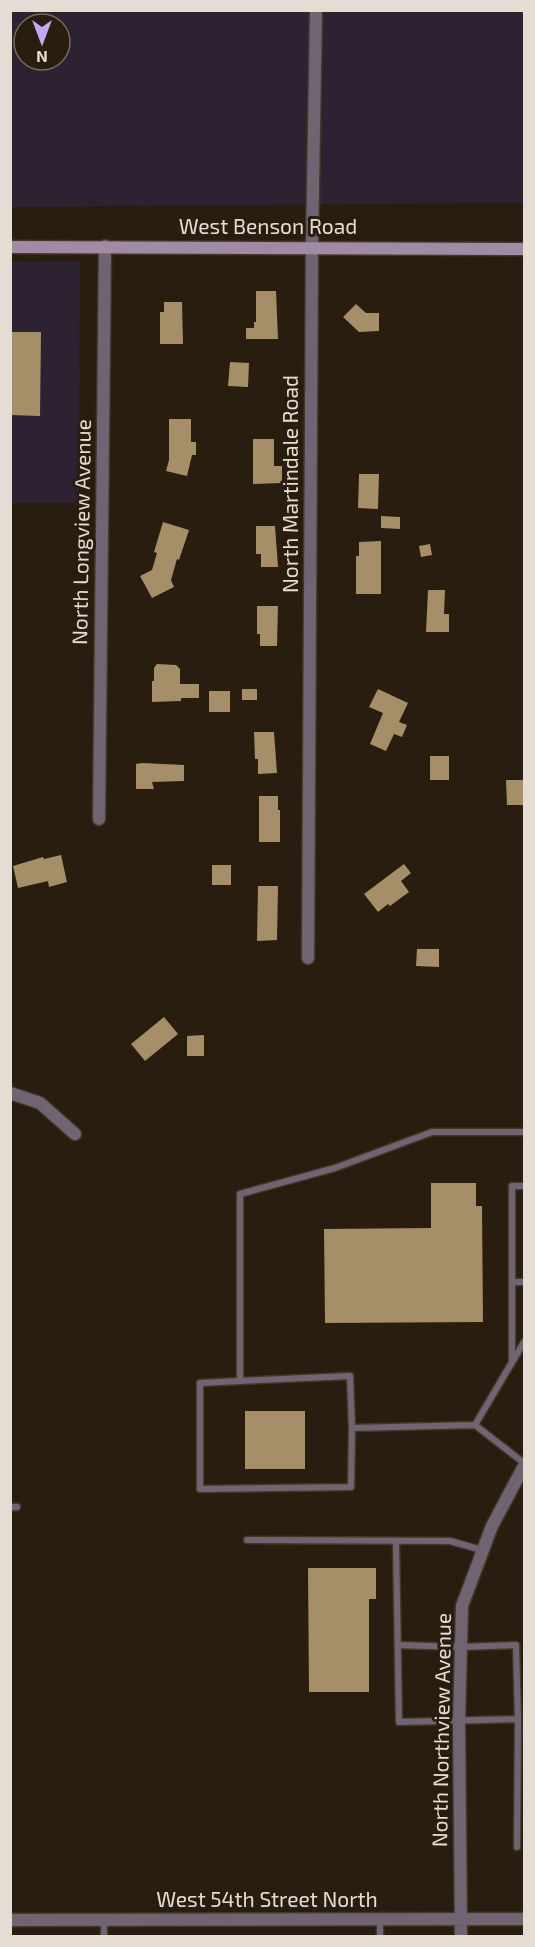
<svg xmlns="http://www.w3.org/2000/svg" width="535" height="1947" viewBox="0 0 535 1947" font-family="'Exo 2',sans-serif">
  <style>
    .commercial { fill: #2c2231; fill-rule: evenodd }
    .building { fill: #a68e68 }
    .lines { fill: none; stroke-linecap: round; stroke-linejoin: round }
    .service-casing { stroke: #42382a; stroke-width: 9 }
    .minor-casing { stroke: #42382a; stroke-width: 15 }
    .secondary-casing { stroke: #42382a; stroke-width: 15 }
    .service { stroke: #716472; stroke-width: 6 }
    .minor { stroke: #716472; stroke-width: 12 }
    .secondary { stroke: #a08ba2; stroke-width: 12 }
    .labels { text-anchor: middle; stroke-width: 6; stroke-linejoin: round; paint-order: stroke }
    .street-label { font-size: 21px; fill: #e5ddd3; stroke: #281d0e }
  </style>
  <rect width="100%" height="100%" fill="#281d0e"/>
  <path class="commercial" d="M10 11H524V203L11 207ZM24 24H60V60H24Z
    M80 261 79 503H11L10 262Z"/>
  <path class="building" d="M256 291H276L278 339H246V328H254V322H256Z
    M164 302H182L183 344H160V312H164Z
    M356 304 366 313H379V331L359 332 343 317Z
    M10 332H41L40 416 10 415Z
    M230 362 249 363 248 387 228 386Z
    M169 419H191V442H196V455H192L187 476 166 471 169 460Z
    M253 439H274V466H282V483L253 484Z
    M359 474H379L378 509 358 508Z
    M381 516 400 517V529L381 528Z
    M163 522 189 530 179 560 177 559 171 580 174 587 152 598 140 576 152 570 157 553 154 552Z
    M256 526H275L278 567H261V554H256Z
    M381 541V594H356V556H359V542Z
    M430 544 432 555 421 557 419 546Z
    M428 590H445L444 614H449V632H426Z
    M257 606H278L277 646H260V634H257Z
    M157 664 176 665 180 669V684H199V698H181V701L152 702V681H154V668Z
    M242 689H257V700H242Z
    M378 689 408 703 399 722 407 725 402 737 394 734 386 751 370 744 383 713 369 707Z
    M209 691H230V712H209Z
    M254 732H274L277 773 258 774V759H255Z
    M430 756H449V780H430Z
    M142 763 184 765V781L152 782 154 789H136V764Z
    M506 780H525V805H507Z
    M259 796H278V810H280V842H259Z
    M61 855 67 882 49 887 48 881 18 888 13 866 43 857 44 859Z
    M404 864 411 873 401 881 409 892 390 906 388 904 378 912 364 894Z
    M212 865H231V885H212Z
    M258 886H278L277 940 257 941Z
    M417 949H439V967L416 966Z
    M164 1017 178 1034 145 1061 131 1044Z
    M204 1035V1056H187V1036Z
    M431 1183H476V1206H482L483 1322 325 1323 324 1229 431 1228Z
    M245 1411H305V1469H245Z
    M308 1568H376V1599H369V1692H309Z"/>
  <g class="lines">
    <g class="service-casing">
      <path id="service" d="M512 1282H524
        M524 1342 475 1425 524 1463
        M512 1362V1186H524
        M240 1381 350 1376 352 1428
        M475 1425 352 1428 351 1487 200 1489V1383L240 1381V1194L335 1168 432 1132H524
        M10 1507H17
        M247 1540 450 1541 482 1550
        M396 1541 399 1722 518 1719 516 1645 460 1647 398 1645
        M517 1847 518 1719
        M104 1920V1936
        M380 1936V1919"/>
    </g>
    <g class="minor-casing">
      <path id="minor" d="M99 819 105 246
        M308 958 312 247 316 10
        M10 1093 40 1103 75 1134
        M10 1920 524 1919
        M461 1936 459 1721 462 1606 492 1526 524 1466"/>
    </g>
    <g class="secondary-casing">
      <path id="secondary" d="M10 247 524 249"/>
    </g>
    <use href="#service" class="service"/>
    <use href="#minor" class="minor"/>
    <use href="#secondary" class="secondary"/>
  </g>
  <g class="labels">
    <g class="street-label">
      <text x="268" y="234">West Benson Road</text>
      <text transform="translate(291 484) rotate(-90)" y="7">North Martindale Road</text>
      <text transform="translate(82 532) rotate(-89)" y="7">North Longview Avenue</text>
      <text transform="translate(442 1730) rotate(-89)" y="7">North Northview Avenue</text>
      <text x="267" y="1907">West 54th Street North</text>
    </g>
  </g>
  <rect width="535" height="1947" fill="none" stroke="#e5ddd3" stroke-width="24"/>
  <g transform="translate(42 42) rotate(180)"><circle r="28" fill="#281d0e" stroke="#746a5d" stroke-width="1.5"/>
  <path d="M0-4.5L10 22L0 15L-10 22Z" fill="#bfa8f4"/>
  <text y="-9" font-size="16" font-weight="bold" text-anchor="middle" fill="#e5ddd3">N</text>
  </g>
</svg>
